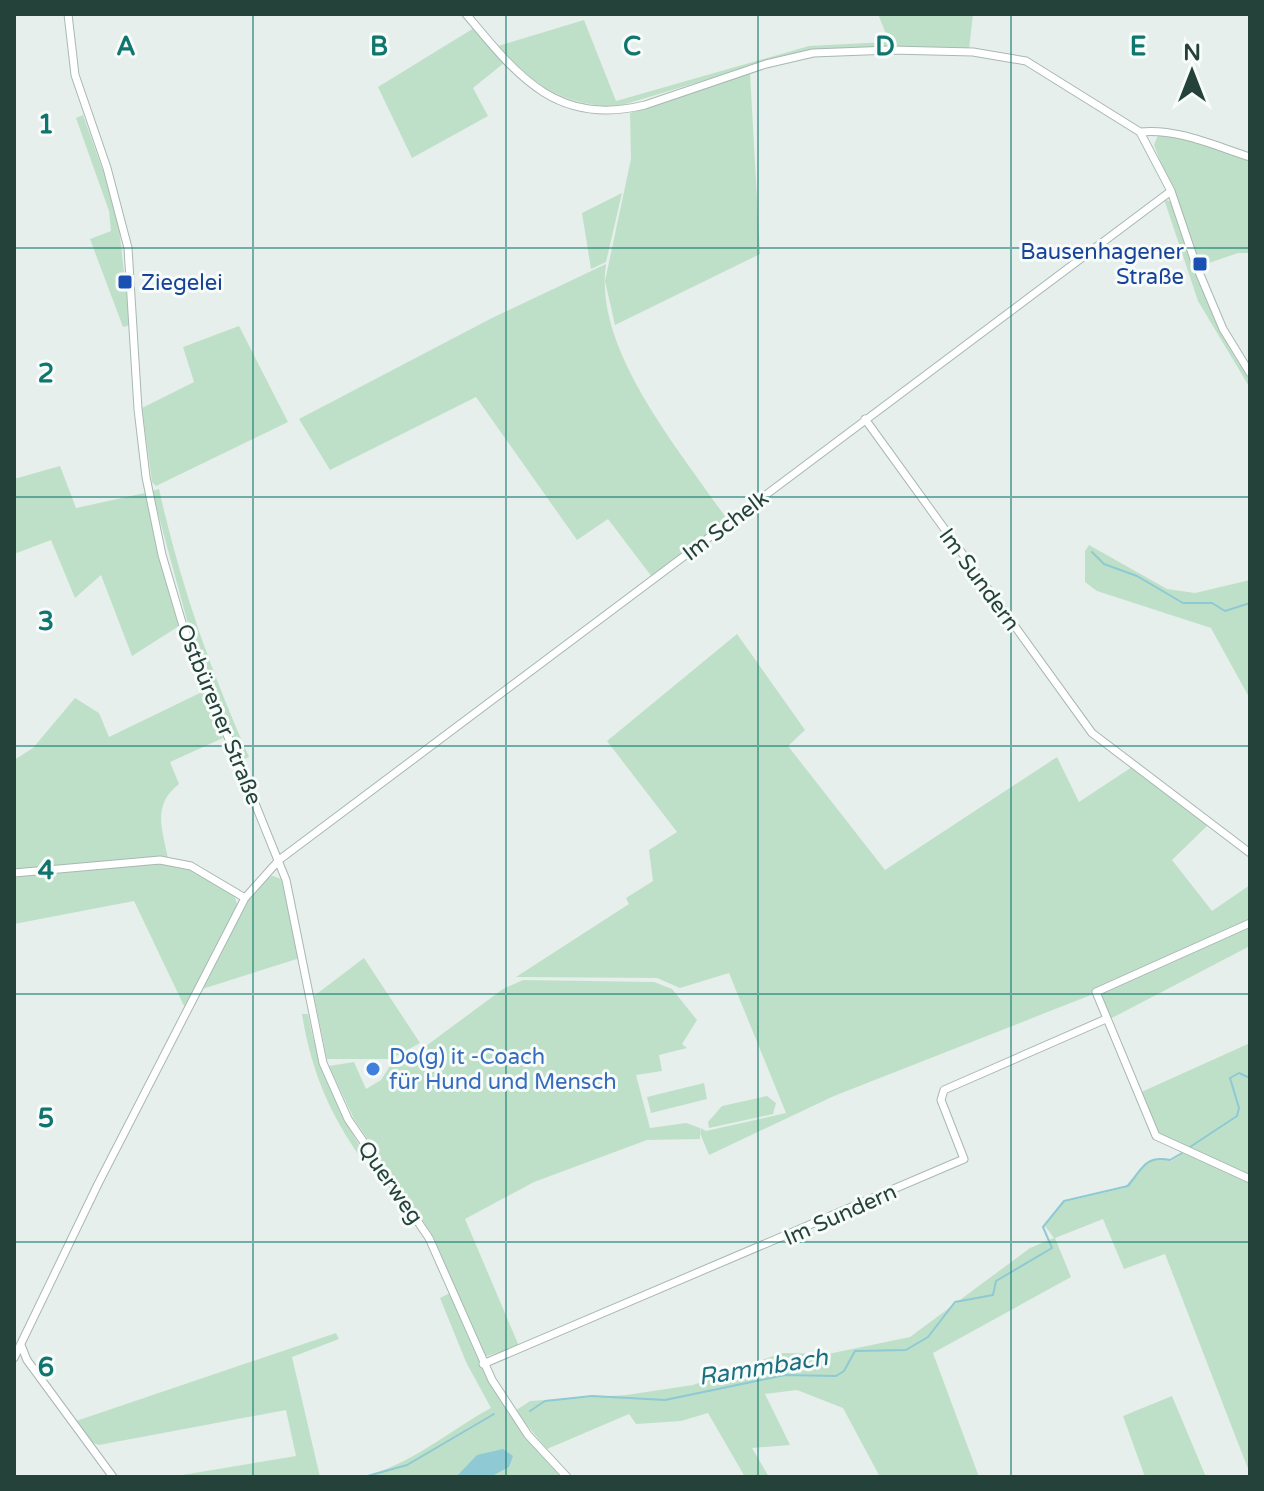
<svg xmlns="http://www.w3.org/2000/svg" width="1264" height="1491" viewBox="0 0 1264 1491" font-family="'Varela Round',sans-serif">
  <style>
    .green { fill: #bfe0c8 }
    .water { fill: #8ec9d4 }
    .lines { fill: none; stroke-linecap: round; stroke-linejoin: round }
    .stream { stroke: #8ec9d4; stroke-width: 2 }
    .minor-casing { stroke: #a8b8b2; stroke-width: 9 }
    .minor { stroke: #fff; stroke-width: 7 }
    .grid { fill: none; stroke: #0f766e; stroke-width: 2; stroke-opacity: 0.55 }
    .transit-dot { fill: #1a4fb4; stroke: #f7fbf9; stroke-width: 3 }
    .shop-dot { fill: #3f7fe0; stroke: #f7fbf9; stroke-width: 3 }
    .labels { text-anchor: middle; stroke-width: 6; stroke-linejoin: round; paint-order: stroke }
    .transit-label { font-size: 22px; fill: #164399; stroke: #f7fbf9; text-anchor: end }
    .street-label { font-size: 22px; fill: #24423a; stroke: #f7fbf9 }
    .shop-label { font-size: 22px; fill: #366cbe; stroke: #f7fbf9; text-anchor: start }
    .water-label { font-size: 24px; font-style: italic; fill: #1c6f80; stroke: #f7fbf9 }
    .grid-label { font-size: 26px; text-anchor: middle; font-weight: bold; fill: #0f766e; stroke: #f7fbf9; stroke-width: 6; stroke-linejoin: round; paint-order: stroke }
  </style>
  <rect width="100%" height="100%" fill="#e6efeb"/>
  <path class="green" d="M878 14H973L969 50 891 46Z
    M584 20 616 101 809 46 886 42 888 46 798 52 616 107C560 104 535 86 498 46Z
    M474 28 504 63 473 88 488 116 412 158 378 87Z
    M750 73 760 254 615 325 605 281 631 159 630 113Z
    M83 115 117 210 130 325 123 327 90 239 111 231 109 211 76 118Z
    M1158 135 1181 138 1250 159V253H1238L1200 266 1154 145Z
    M622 193 606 262 591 269 582 213Z
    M1164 199 1171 202C1192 263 1211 327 1250 379V388L1198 301Z
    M606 264C593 351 682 452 728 521L652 577 608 519 577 540 476 397 330 470 299 419 492 318Z
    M239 326 288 422 156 486 152 482 142 408 194 382 183 347Z
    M60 466 76 508 145 493 179 626 132 656 101 575 75 598 51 540 14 554V479Z
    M159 489C180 583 210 670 249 757L241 760 188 624 152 491Z
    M1089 545 1167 589 1195 593 1250 580V699L1211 628 1097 591 1085 582V551Z
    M737 634 805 730 788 746 885 870 1057 757 1079 802 1132 767 1210 823 1172 860 1212 911 1250 885V922L1096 993 834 1096 709 1155 700 1133V1139L647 1140 534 1182 465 1219 519 1346 484 1357 433 1236 354 1119 329 1066 354 1062 366 1089 381 1080 392 1063 411 1057 503 989 523 980 654 982 672 989 697 1020 682 1044 687 1048 659 1055 662 1071 636 1075 650 1128 686 1123 700 1128V1133L701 1128 706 1131 786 1113 729 973 680 988 657 978 516 977 629 904 626 898 653 881 649 850 677 832 607 741Z
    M204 691 223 738 170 762 179 784C152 805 162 829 168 858L14 870V760L33 748 75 698 99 713 109 737Z
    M160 862 191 869 234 894 238 907 186 1010 134 901 14 924V875Z
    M273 876 281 879 300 958 199 990 247 898 266 877Z
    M1250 924V946L1108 1020 1097 992Z
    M364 958 420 1043 391 1059H327L314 996Z
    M302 1014H308C318 1069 338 1113 369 1160L363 1161C330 1115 311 1071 302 1014Z
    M1250 1043V1178L1158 1135 1137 1094Z
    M704 1083 707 1099 651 1113 647 1097Z
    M767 1096 776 1103 773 1114 709 1128 708 1122 722 1106Z
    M1183 1153 1250 1182V1474L1165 1254 1124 1269 1103 1219 1055 1238 1071 1277 933 1353 979 1477H880L843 1408 797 1390 765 1394 790 1445 752 1448 769 1477H745L708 1413 681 1421 636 1424 629 1414 547 1449 515 1411 530 1401 626 1395 693 1385 781 1353 828 1354 910 1337 1030 1248 1054 1238 1045 1226 1064 1202 1124 1188 1145 1163 1160 1158 1171 1161Z
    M450 1293C479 1366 505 1421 562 1477H362C411 1465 447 1432 491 1408L466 1362 440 1298Z
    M336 1333 339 1339 292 1357 320 1477H170L296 1456 286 1410 99 1445 93 1443 76 1421Z
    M1172 1396 1206 1477H1145L1123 1416Z"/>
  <path class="water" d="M503 1449 513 1456 509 1467 490 1477H456L477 1455Z"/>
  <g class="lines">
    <path class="stream" d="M1092 552 1104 564 1137 576 1183 603H1212L1225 611 1250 603
      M1190 1147 1237 1116 1239 1108 1230 1078 1239 1073 1250 1078
      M530 1411 545 1401 592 1396 665 1400 785 1375 836 1376 844 1371 855 1351 906 1350 928 1337 955 1302 993 1295 996 1281 1052 1248 1043 1227 1064 1201 1128 1186C1142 1169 1145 1155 1170 1160L1182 1153
      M364 1477 407 1465 494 1414"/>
    <g class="minor-casing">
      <path id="minor" d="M68 14 75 75 107 168 128 248 138 409 146 477 162 555 183 626 286 880 323 1063 348 1119 429 1238 492 1380 528 1435 567 1477
        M466 14C517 75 556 127 645 105L766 64 813 53 891 50 973 52 1026 61 1140 132 1171 191 1196 265 1223 329 1250 373
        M1140 132C1177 128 1215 146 1250 157
        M865 419 1092 733 1250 853
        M14 873 160 860 191 866 245 898
        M1250 923 1096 992 1156 1136 1250 1179
        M21 1345 27 1360 113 1477
        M14 1358 98 1184 245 898 279 860 1171 191
        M483 1364 964 1159 941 1100 944 1090 1106 1019"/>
    </g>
    <use href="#minor" class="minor"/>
  </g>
  <path class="grid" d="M253 14V1477M506 14V1477M758 14V1477M1011 14V1477M14 248H1250M14 497H1250M14 746H1250M14 994H1250M14 1242H1250"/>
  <g class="transit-dot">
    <rect x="1192" y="256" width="16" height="16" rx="4"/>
    <rect x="117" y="274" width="16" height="16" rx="4"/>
  </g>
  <circle class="shop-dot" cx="373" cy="1069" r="8"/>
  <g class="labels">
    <g class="transit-label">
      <text x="1184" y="259">Bausenhagener<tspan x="1184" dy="25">Straße</tspan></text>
      <text x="141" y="290" text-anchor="start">Ziegelei</text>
    </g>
    <g class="street-label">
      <text transform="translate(725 525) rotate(-37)" y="8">Im Schelk</text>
      <text transform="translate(980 579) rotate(54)" y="8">Im Sundern</text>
      <text transform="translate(220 714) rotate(68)" y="8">Ostbürener Straße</text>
      <text transform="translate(391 1182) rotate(55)" y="8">Querweg</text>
      <text transform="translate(840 1214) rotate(-24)" y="8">Im Sundern</text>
    </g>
    <g class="shop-label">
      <text x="389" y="1064">Do(g) it -Coach<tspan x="389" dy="25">für Hund und Mensch</tspan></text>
    </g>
    <g class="water-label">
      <text transform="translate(763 1367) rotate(-9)" y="8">Rammbach</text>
    </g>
  </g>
  <g class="grid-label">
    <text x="126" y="55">A</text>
    <text x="379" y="55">B</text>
    <text x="632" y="55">C</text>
    <text x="885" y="55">D</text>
    <text x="1138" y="55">E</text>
    <text x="46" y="133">1</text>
    <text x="46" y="382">2</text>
    <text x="46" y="630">3</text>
    <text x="46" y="879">4</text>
    <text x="46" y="1127">5</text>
    <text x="46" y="1376">6</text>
  </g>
  <rect width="1264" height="1491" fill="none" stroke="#24423a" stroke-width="32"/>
  <g transform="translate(1192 72)" stroke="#f7fbf9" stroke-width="6" paint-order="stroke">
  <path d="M0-6L14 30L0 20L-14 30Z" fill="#24423a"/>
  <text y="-12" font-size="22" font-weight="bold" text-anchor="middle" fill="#24423a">N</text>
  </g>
</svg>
